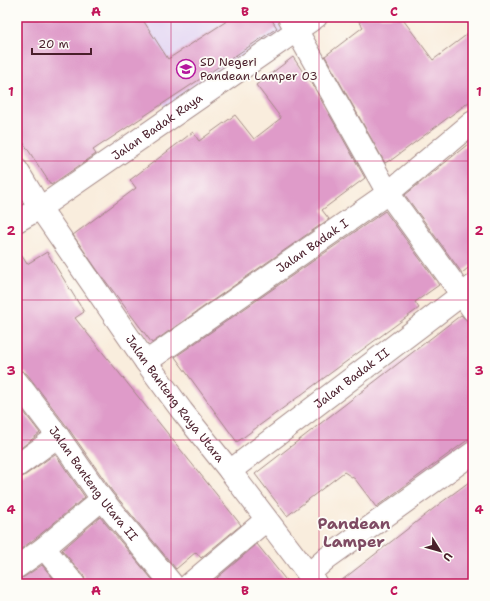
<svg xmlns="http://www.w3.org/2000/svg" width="490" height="601" viewBox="0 0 490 601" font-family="'Shantell Sans',sans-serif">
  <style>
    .built { fill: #e2d4f3 }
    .building { fill: #df9bc9 }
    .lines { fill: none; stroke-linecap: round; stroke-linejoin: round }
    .street-casing { stroke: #a28684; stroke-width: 24 }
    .street { stroke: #fff; stroke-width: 22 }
    .grid { fill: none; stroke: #c2185b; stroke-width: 1; stroke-opacity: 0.55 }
    .labels { text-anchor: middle; stroke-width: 3.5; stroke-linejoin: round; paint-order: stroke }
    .poi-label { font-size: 12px; fill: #4a1f2b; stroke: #fdfcf7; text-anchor: start }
    .street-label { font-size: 12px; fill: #4a1f2b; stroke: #fdfcf7 }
    .district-label { font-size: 16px; font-weight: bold; fill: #7e4a62; stroke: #fdfcf7 }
    .neatline { fill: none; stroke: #c2185b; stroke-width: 1.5 }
    .grid-label { font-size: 13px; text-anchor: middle; font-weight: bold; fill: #c2185b }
  </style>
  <rect width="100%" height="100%" fill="#fdfcf7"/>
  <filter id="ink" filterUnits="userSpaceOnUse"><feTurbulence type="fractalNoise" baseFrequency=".025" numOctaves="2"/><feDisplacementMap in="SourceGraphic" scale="8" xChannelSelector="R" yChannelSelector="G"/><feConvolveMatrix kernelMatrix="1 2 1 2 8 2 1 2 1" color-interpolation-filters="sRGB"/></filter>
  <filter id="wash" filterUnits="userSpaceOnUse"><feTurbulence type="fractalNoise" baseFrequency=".012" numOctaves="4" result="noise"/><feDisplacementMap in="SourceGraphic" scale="16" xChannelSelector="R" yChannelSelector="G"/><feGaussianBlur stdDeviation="0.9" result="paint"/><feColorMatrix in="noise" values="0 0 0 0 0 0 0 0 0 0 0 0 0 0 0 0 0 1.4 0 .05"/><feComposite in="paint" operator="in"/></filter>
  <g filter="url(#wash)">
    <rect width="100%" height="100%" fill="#f9eddd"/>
    <path class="built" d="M107 17H275L285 34 168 112Z"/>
    <g id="blocks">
      <path class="building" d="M17 17H141L168 59 233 17H270L277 28 93 150 96 154 51 185 17 133Z
        M356 17H401L433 60 473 30V99L390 161V160L385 163 325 56 363 27Z
        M293 57 303 72 305 71 365 178 322 210 329 219 152 343 98 271 73 235 136 188 130 180 193 132 199 141 235 115 254 139 281 118 256 85Z
        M473 140V264L462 273 405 195Z
        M385 211 439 285 415 302 419 308 237 442 175 357Z
        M17 248 27 264 47 252 84 312 75 318 241 525 201 558 196 552 176 569 112 491 68 428 27 374 22 371 17 370Z
        M461 315 468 321 473 324V436L376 507 355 479 344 472 287 516 255 474Z
        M17 403 40 433 17 451Z
        M55 454 85 497 36 538 17 552V478L24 476Z
        M473 479V584H337L442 502Z
        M100 517 156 584H86L84 576 62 550Z
        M257 544 289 584H222L217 578Z
        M42 565 58 584H17V579L24 577Z"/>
    </g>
  </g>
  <g filter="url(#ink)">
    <use href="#blocks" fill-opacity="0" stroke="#a28684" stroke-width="1"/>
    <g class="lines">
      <g class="street-casing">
        <g id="street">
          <path d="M289 17 388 193 473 310"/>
          <path id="s1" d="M17 170 40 208 146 362 182 411 230 471 316 584"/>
          <path id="s2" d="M17 221 40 208 316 17"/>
          <path id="s3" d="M146 362 388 193 473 122"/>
          <path id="s4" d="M17 382 58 436 102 499 172 584"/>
          <path d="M17 466 58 436"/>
          <path id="s5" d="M230 471 473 286"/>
          <path d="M44 548 74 584"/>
          <path d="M17 567 44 548 102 499"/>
          <path d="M309 574 327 558 473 453"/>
          <path d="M190 584 266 520"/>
        </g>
      </g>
      <use href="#street" class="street"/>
    </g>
  </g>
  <path class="grid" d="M171 17V584M319 17V584M17 161H473M17 300H473M17 440H473"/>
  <defs>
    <g id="school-ring" transform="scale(1)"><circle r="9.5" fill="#fdfcf7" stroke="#b5179e" stroke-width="1.5"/><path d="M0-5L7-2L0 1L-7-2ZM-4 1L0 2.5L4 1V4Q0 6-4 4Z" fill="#b5179e"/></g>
  </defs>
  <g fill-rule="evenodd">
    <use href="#school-ring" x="186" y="69"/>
  </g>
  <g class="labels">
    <g class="poi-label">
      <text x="200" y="66">SD Negeri<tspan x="200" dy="14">Pandean Lamper 03</tspan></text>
    </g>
    <g class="street-label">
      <text dy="4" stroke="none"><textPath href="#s2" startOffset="169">Jalan Badak Raya</textPath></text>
      <text dy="4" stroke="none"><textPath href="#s3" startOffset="203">Jalan Badak I</textPath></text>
      <text dy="4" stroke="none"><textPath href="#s5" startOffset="153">Jalan Badak II</textPath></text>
      <text dy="4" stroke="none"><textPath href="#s1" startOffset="278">Jalan Banteng Raya Utara</textPath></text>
      <text dy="4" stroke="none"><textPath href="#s4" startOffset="127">Jalan Banteng Utara II</textPath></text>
    </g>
    <g class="district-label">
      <text x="354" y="529">Pandean<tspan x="354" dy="18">Lamper</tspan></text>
    </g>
  </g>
  <rect width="490" height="601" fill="none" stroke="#fdfcf7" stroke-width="44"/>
  <g transform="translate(440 551) rotate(127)" stroke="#fdfcf7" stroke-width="3" paint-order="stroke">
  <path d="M0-3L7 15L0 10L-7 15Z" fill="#4a1f2b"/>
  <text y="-6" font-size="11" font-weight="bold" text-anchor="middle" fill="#4a1f2b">U</text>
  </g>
  <path d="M32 48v6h59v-6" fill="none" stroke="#4a1f2b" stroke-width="2"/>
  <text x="38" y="48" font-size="12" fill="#4a1f2b" stroke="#fdfcf7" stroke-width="3" paint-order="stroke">20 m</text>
  <rect x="22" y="22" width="446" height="557" class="neatline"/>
  <g class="grid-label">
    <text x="96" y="16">A</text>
    <text x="245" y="16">B</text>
    <text x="394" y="16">C</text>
    <text x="11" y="96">1</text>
    <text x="479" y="96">1</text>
    <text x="11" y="235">2</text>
    <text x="479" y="235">2</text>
    <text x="11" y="375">3</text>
    <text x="479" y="375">3</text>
    <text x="11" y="514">4</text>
    <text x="479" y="514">4</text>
    <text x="96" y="595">A</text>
    <text x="245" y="595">B</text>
    <text x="394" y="595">C</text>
  </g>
</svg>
